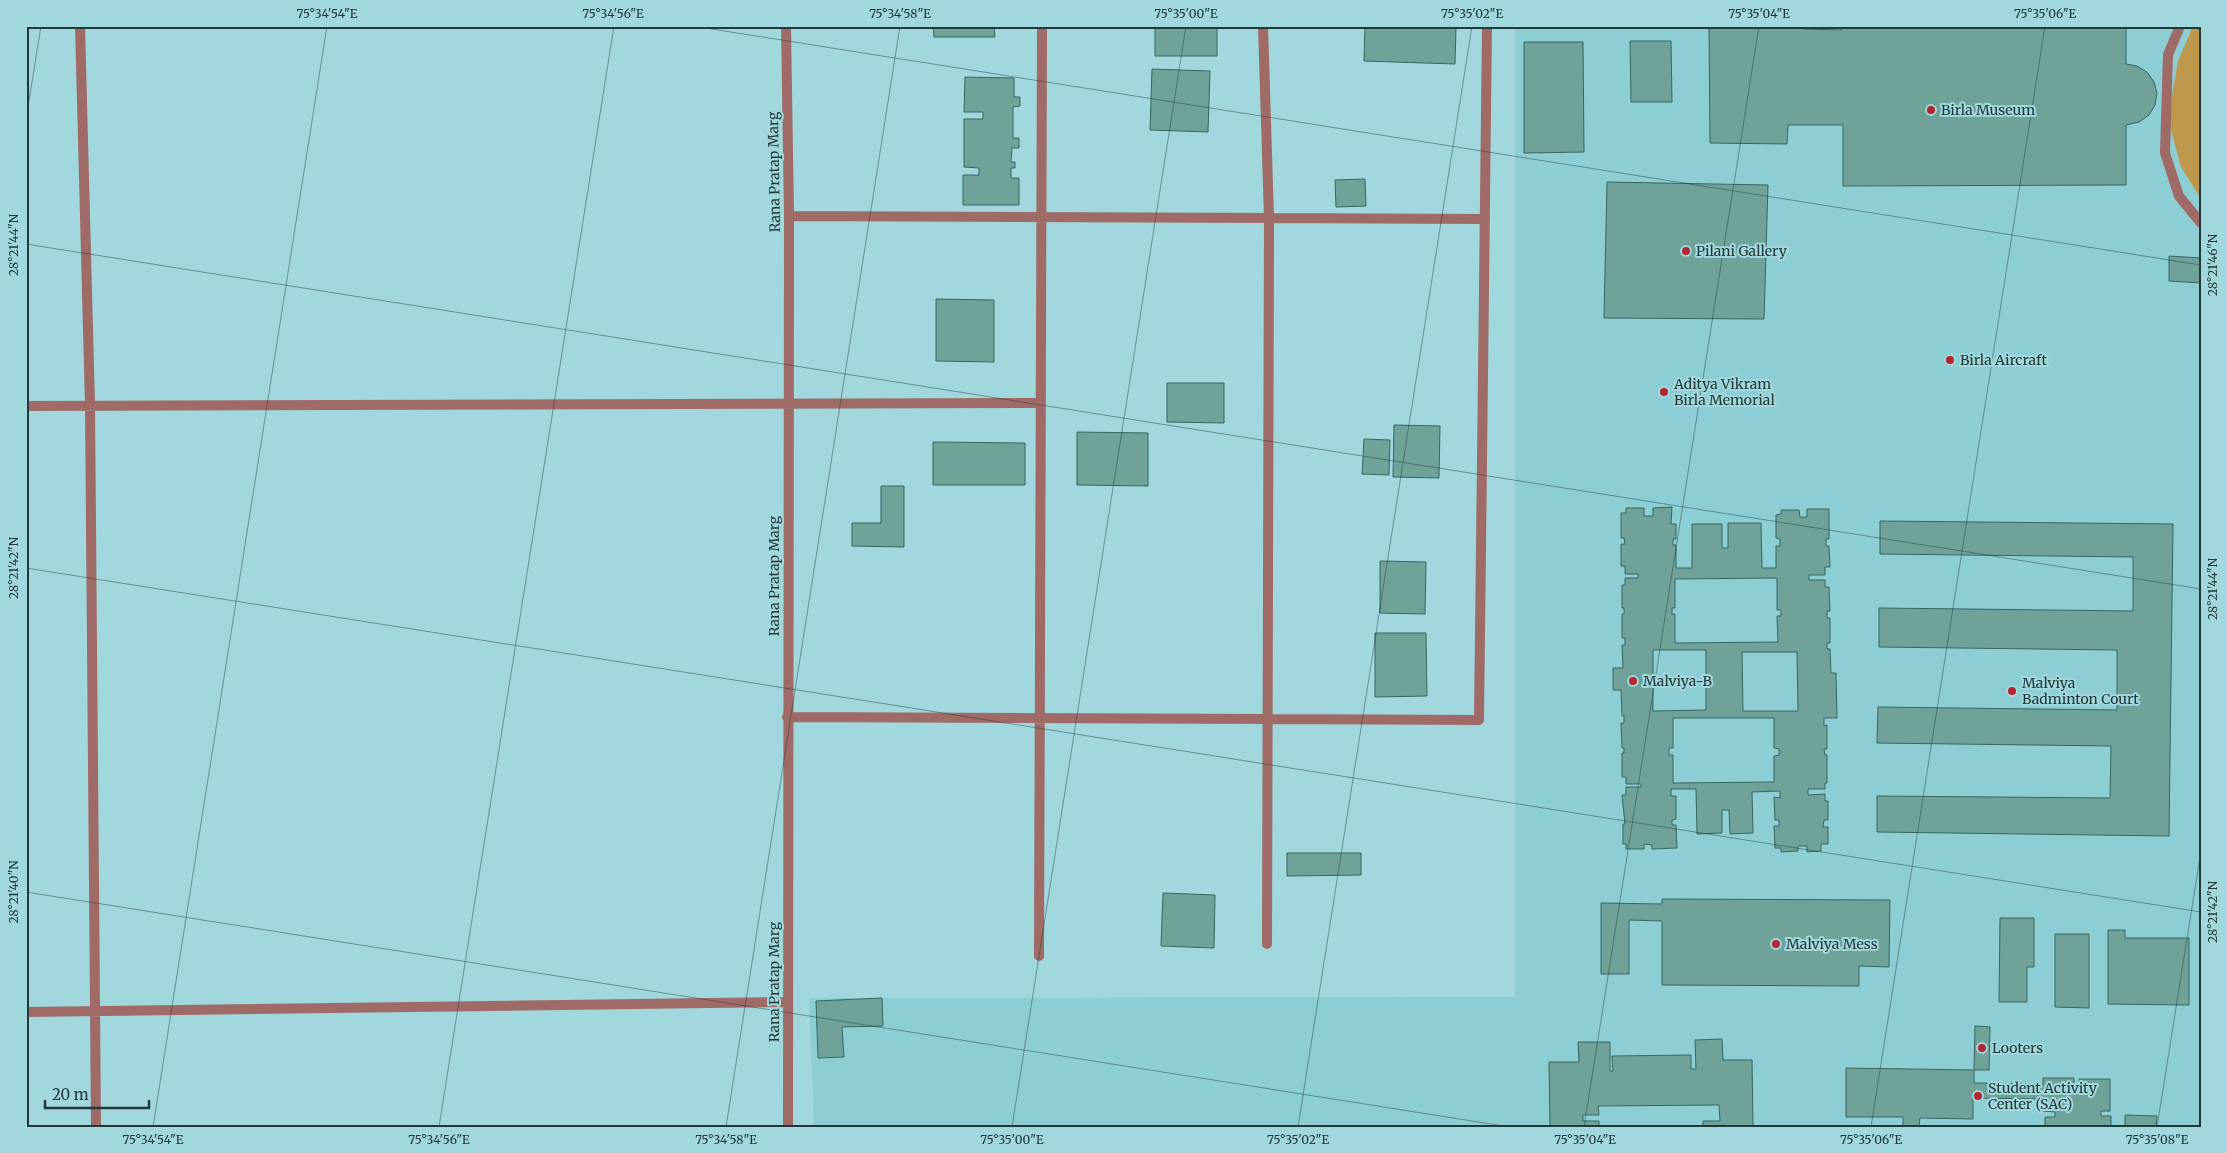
<svg xmlns="http://www.w3.org/2000/svg" width="2227" height="1153" viewBox="0 0 2227 1153" font-family="Merriweather,serif">
  <style>
    .built { fill: #8dced4 }
    .green { fill: #bd984d }
    .building { fill: #6fa39a; stroke: #346760; fill-rule: evenodd }
    .lines { fill: none; stroke-linecap: round; stroke-linejoin: round }
    .service { stroke: #a06a67; stroke-width: 10 }
    .minor { stroke: #a06a67; stroke-width: 10 }
    .ticks { fill: none; stroke: #22383a; stroke-width: 1; stroke-opacity: 0.45 }
    .poi-dot { fill: #b5242f; stroke: #a1d8dd; stroke-width: 2 }
    .labels { text-anchor: middle; stroke-width: 4; stroke-linejoin: round; paint-order: stroke }
    .poi-label { font-size: 14px; fill: #22383a; stroke: #a1d8dd; text-anchor: start }
    .street-label { font-size: 14px; fill: #22383a; stroke: #a1d8dd }
    .neatline { fill: none; stroke: #22383a; stroke-width: 2 }
    .ticks-label { font-size: 12px; text-anchor: middle; fill: #22383a }
  </style>
  <rect width="100%" height="100%" fill="#a1d8dd"/>
  <path class="built" d="M1515 26H2201V1127H814L809 998 1515 997Z"/>
  <path class="green" d="M2193 26H2201V199L2181 167 2168 119 2178 61Z"/>
  <path class="building" d="M933 26H994L995 37H934Z
    M1155 26H1217V56H1155Z
    M1365 26H1456L1455 64 1364 61Z
    M1709 26H1803V29L1841 30V26H2126V64L2137 66 2147 72 2154 82 2157 93 2155 105 2149 115 2139 122 2126 125V185L1843 186V125H1788L1787 144 1710 143Z
    M1630 41H1671L1672 102H1631Z
    M1524 42H1583L1584 152 1524 153Z
    M1152 69 1210 71 1208 132 1150 130Z
    M965 77 1014 78V97H1020V106L1013 107V138H1019V148H1012L1011 162H1015V168H1011V178H1019V205H963V175H979V168L964 167V119H983V112H964Z
    M1365 179 1366 206 1336 207 1335 180Z
    M1607 182 1768 185 1764 319 1604 318Z
    M2169 256 2201 258V283L2169 281Z
    M936 299 994 300V362L936 361Z
    M1167 383H1224V423L1167 422Z
    M1394 425 1440 426 1439 478 1393 477Z
    M1077 432 1148 433V486L1077 485Z
    M1364 439 1390 440 1389 475 1362 474Z
    M933 442 1025 443V485H933Z
    M881 486H904V547L852 546V523H881Z
    M1672 507 1671 524H1676V539H1673V545H1676V568H1692V524H1722V548H1728V523H1761L1762 568H1776V546H1780V539L1776 538V515L1781 514V510H1799L1800 517H1807V509H1829V539H1826V546H1829L1830 567H1825V575H1809V580H1825V587H1829L1830 611H1827V618H1830V643H1827V649H1830L1831 673H1836L1837 718H1824V726L1827 725V749H1824L1825 755H1827V783H1825V789H1808V795L1825 794V801H1828V820H1824L1823 827H1828V844H1821V851L1807 852V846H1798V851L1781 852V848H1775L1774 826H1779V820H1775L1774 797 1780 798V791L1752 792 1753 833 1730 834 1729 810H1722V833L1697 834 1696 789H1671V796H1676V819L1672 820V825H1676L1677 848 1652 849V845L1644 844V849H1626V844H1623V824H1625L1622 795H1626V787H1641V784H1626V777H1622V753H1624V748H1622L1621 723H1624V715L1622 716 1621 690H1613V668H1623L1622 645H1625V638H1622V614H1624V608H1622V585H1625V578H1638V574H1625V566H1621V544H1625L1624 538H1621V513H1626V508H1644V516H1653V508ZM1777 578V610H1781V616H1777L1778 642 1675 643V614H1672V608H1675V579ZM1653 650H1706V710L1653 711ZM1742 652H1797L1798 711H1743ZM1673 718H1774V748L1779 749V755L1774 756V782L1673 783V755H1669V748H1673Z
    M1880 521 2173 524 2169 836 1877 832V796L2110 798 2111 746 1877 743 1878 707 2117 710V650L1879 647V608L2133 611V557L1880 554Z
    M1380 561 1426 562 1425 614 1380 613Z
    M1375 633H1426L1427 696 1375 697Z
    M1287 853H1361V875L1287 876Z
    M1163 893 1215 895 1214 948 1161 946Z
    M1662 899 1890 900 1889 967 1859 966V986L1662 985V921L1629 920V974H1601V903L1662 904Z
    M2000 918H2034V967H2027V1002H1999Z
    M2108 930H2125V938H2189V1005L2108 1004Z
    M2055 934H2089V1008L2055 1007Z
    M882 998 883 1026 842 1027 844 1057 818 1058 816 1001Z
    M1975 1026 1990 1027 1989 1070H1974Z
    M1722 1039 1723 1060H1752L1753 1127H1703V1121H1720L1719 1105 1598 1106 1599 1115H1583V1121H1599V1127H1550L1549 1062H1579L1578 1042H1610V1071H1613L1612 1056 1691 1055V1069H1696L1695 1040Z
    M1846 1068 1974 1070V1083L2043 1084V1078H2074V1094H2079V1079H2110V1111H2101V1116H2111V1127H2045V1117H2055V1112L2043 1111V1099L1973 1098V1119L1920 1118 1919 1127H1903V1117H1846Z
    M2125 1115 2157 1116 2156 1127H2125Z"/>
  <g class="lines">
    <path class="service" d="M2180 26 2168 55 2165 153 2179 196 2201 223"/>
    <path class="minor" d="M80 26 90 405 96 1127
      M786 26 789 216 788 1127
      M1263 26 1269 218 1267 944
      M789 216 1485 219
      M26 406 1041 403
      M787 717 1479 720 1487 26
      M1039 956 1042 26
      M26 1012 788 1002"/>
  </g>
  <path class="ticks" d="M693 26 2201 265M26 119 41 26M26 244 2201 589M26 568 2201 912M26 892 1510 1127M153 1127 327 26M439 1127 614 26M726 1127 900 26M1012 1127 1186 26M1298 1127 1472 26M1584 1127 1759 26M1871 1127 2045 26M2157 1127 2201 851"/>
  <g class="poi-dot">
    <circle cx="1931" cy="110" r="5"/>
    <circle cx="1686" cy="251" r="5"/>
    <circle cx="1950" cy="360" r="5"/>
    <circle cx="1664" cy="392" r="5"/>
    <circle cx="1633" cy="681" r="5"/>
    <circle cx="2012" cy="691" r="5"/>
    <circle cx="1776" cy="944" r="5"/>
    <circle cx="1982" cy="1048" r="5"/>
    <circle cx="1978" cy="1096" r="5"/>
  </g>
  <g class="labels">
    <g class="poi-label">
      <text x="1941" y="115">Birla Museum</text>
      <text x="1696" y="256">Pilani Gallery</text>
      <text x="1960" y="365">Birla Aircraft</text>
      <text x="1674" y="389">Aditya Vikram<tspan x="1674" dy="16">Birla Memorial</tspan></text>
      <text x="1643" y="686">Malviya-B</text>
      <text x="2022" y="688">Malviya<tspan x="2022" dy="16">Badminton Court</tspan></text>
      <text x="1786" y="949">Malviya Mess</text>
      <text x="1992" y="1053">Looters</text>
      <text x="1988" y="1093">Student Activity<tspan x="1988" dy="16">Center (SAC)</tspan></text>
    </g>
    <g class="street-label">
      <text transform="translate(774 172) rotate(-91)" y="5">Rana Pratap Marg</text>
      <text transform="translate(774 576) rotate(-90)" y="5">Rana Pratap Marg</text>
      <text transform="translate(774 982) rotate(-90)" y="5">Rana Pratap Marg</text>
    </g>
  </g>
  <rect width="2227" height="1153" fill="none" stroke="#a1d8dd" stroke-width="55"/>
  <path d="M45 1100v8h104v-8" fill="none" stroke="#22383a" stroke-width="2.5"/>
  <text x="52" y="1100" font-size="15" fill="#22383a" stroke="#a1d8dd" stroke-width="4" paint-order="stroke">20 m</text>
  <rect x="28" y="28" width="2172" height="1098" class="neatline"/>
  <g class="ticks-label">
    <text x="327" y="18">75°34'54"E</text>
    <text x="613" y="18">75°34'56"E</text>
    <text x="900" y="18">75°34'58"E</text>
    <text x="1186" y="18">75°35'00"E</text>
    <text x="1472" y="18">75°35'02"E</text>
    <text x="1759" y="18">75°35'04"E</text>
    <text x="2045" y="18">75°35'06"E</text>
    <text transform="translate(14 245) rotate(-90)" y="4">28°21'44"N</text>
    <text transform="translate(2213 265) rotate(-90)" y="4">28°21'46"N</text>
    <text transform="translate(14 568) rotate(-90)" y="4">28°21'42"N</text>
    <text transform="translate(2213 589) rotate(-90)" y="4">28°21'44"N</text>
    <text transform="translate(14 892) rotate(-90)" y="4">28°21'40"N</text>
    <text transform="translate(2213 912) rotate(-90)" y="4">28°21'42"N</text>
    <text x="153" y="1144">75°34'54"E</text>
    <text x="439" y="1144">75°34'56"E</text>
    <text x="726" y="1144">75°34'58"E</text>
    <text x="1012" y="1144">75°35'00"E</text>
    <text x="1298" y="1144">75°35'02"E</text>
    <text x="1585" y="1144">75°35'04"E</text>
    <text x="1871" y="1144">75°35'06"E</text>
    <text x="2157" y="1144">75°35'08"E</text>
  </g>
</svg>
